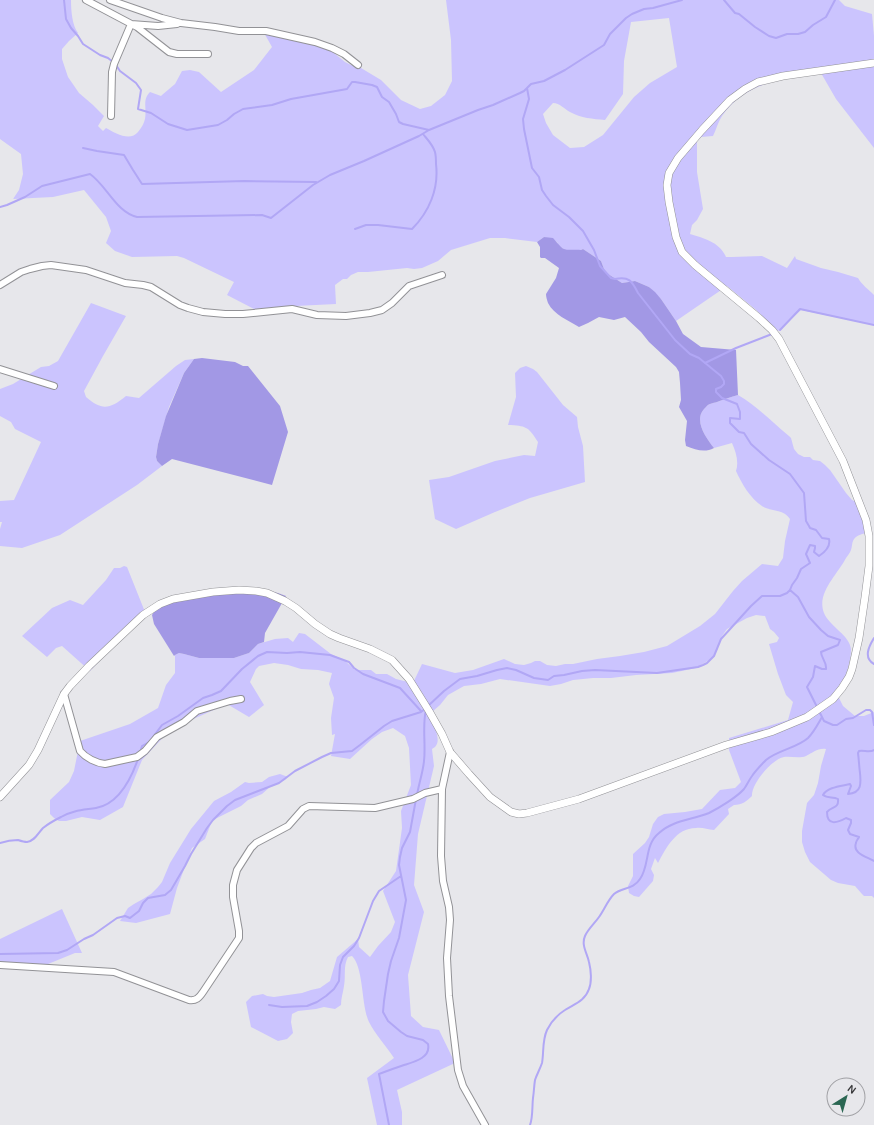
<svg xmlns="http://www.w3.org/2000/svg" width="874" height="1125" viewBox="0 0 874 1125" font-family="Karla,sans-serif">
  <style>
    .green { fill: #cbc4fe; fill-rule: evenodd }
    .forest { fill: #a298e5 }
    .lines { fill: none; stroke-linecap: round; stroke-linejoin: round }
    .stream { stroke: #b1a7f5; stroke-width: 2 }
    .minor-casing { stroke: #929296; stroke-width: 8 }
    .tertiary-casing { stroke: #929296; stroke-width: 8 }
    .minor { stroke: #fff; stroke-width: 6 }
    .tertiary { stroke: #fff; stroke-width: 7 }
  </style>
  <rect width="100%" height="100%" fill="#e7e7eb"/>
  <path class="green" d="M0 0H71C71 10 72 25 78 33L69 41 62 49V59L68 77 79 93 93 105 104 116 98 126 103 131 106 128C115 133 130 142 138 132 141 128 144 124 145 119 147 108 142 100 150 92L161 96 162 95 175 84 182 71 190 70 199 72 221 92 254 70 272 47 263 31H281L303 43 322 46 329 49 345 62 351 65 361 68 381 80 401 100 420 109 431 106 445 95 452 81 451 40 446 0H839L845 6 872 14 874 36V148L836 99 821 73C785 77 744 83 722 116 718 122 716 130 713 136L701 137 697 141V172L703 209 697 220 692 225 690 234C703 238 720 242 726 257H732L762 256 787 268 795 256 796 259 821 268 838 272 858 278C862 285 868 289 874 295V325L801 310 778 331 755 309 727 286 676 321 661 299 649 287 635 281 622 283 608 274 604 269 601 261 583 249 581 250H565L559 246 557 242 544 237 537 242 505 238H490L451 250 438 261 422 268 414 269 407 268 368 272H358L351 275 347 279H343L335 285 336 304 295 306 262 313 227 295 234 282 184 258 177 256 132 257 115 251 106 243 111 231 106 217 84 190 53 197 13 199 19 190 23 174 21 154 0 139ZM669 18 677 67 650 83 634 97 603 135 584 147 570 148 553 135 546 123 543 114 553 103C560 103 564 109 570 112 581 118 593 119 605 120L623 94 624 61 631 22Z
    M91 303 126 316 103 356 84 391 86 397C102 411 110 409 126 396L139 398 176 366 185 360 194 359 184 373 169 407 158 444 156 457 157 461 162 466 137 485 60 535 22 548 0 546V529L2 522H0V501L14 500 41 442 15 429 11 422 0 416V389L13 384 41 367 49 366 58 361Z
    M526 366 533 369 537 372 563 405 577 417 578 427 583 446 585 482 530 498 495 512 456 529 435 519 429 480 449 477 495 461 524 455 535 456 538 442C528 426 526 426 508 425L516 397 515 373 520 368Z
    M738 395C757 406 772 422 789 436L791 438 794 449 798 454 804 457H810L813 460 820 461 825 465 830 470 846 493 852 500 861 504 866 533C861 534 855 536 853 541 852 543 852 547 851 550 850 553 848 555 846 558 838 574 816 593 824 613 829 626 851 636 851 650 851 666 842 682 839 698L843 706 855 716H864L874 712V898L872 896H864L862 894 855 886 838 883 831 880 810 862 805 852 802 842V831L807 803 814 795 818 783 821 766 826 749C817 748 813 753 806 756 799 759 791 756 784 757 772 759 751 784 752 796 747 801 742 805 734 805L728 809 729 814 714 830C708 830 702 827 696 828 676 828 666 848 658 863L655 858 651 869 654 875 653 881 639 897 634 896 629 893 628 886 633 876V854L645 843 649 837 653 824 658 817 664 814 685 812 702 809 720 790 735 788 741 782 729 750V738L788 720 793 702 786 695 778 674 769 644 777 642 779 638 774 632 770 629 765 616 756 615 747 618 727 629 722 636 714 657 696 668 672 673 636 675 611 678H593L573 680 561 684 550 686 500 679 481 684 464 686 448 695 440 705 433 711C433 714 433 717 433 720 435 730 443 744 432 749L434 766 418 834 414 885 424 912 408 975 411 1016 423 1027 439 1030 455 1063 397 1090 402 1112V1125H377L367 1078 394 1058C386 1046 375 1034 369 1022 361 1005 364 968 352 956L348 957C343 966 346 976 344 986 343 993 341 998 341 1005L335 1009 324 1007 316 1009 298 1011 292 1014 291 1022 293 1033 287 1039 278 1041 251 1027 246 1002 252 996 263 994 267 996 274 997 302 993 311 990 320 988 330 981 337 957 358 939 359 947 370 957 378 946 391 932 395 922 383 891 396 871 402 828 401 811 411 785 409 748 405 736 393 728 382 732 372 739 350 759 331 756 335 734 332 735 331 718 334 698 329 684 332 673 318 670 301 669 288 665 274 663 259 666 256 669 250 682 264 705 249 717 227 704 171 729 142 760 123 807 100 820 82 817 66 821H59L54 818 50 814V800L69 782 74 771 80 741 130 724 158 708 166 685 175 673V655L179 653 184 654 199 658H234L249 653 258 644 275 639 288 638 293 642 299 633 305 634 331 654 344 660 355 670H371L376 674H387L396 679 408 682 413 683 422 664 455 673 473 670 504 659 515 664 524 665 531 663 535 661H540L547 665 556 666 565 664H573L597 659 620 656 644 652 667 646 700 626 715 614 733 591 742 581 762 564 778 566 783 558 785 541 790 519C783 508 770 512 762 506 750 498 742 484 736 471 739 462 736 452 732 443L714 448C706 438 692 419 706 407 708 404 713 403 717 402 724 399 731 397 738 395Z
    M124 566 127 567 145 612 90 671 62 646 56 648 47 657 22 636 52 608 70 600 83 605 106 580 114 568H120Z
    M280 774 288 777 285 780 271 786 262 794 248 800 241 806 217 818 212 821 205 839 192 848 177 888 170 914 136 923 120 921 128 908 134 904 143 899 151 894 158 887 162 882 170 863 191 829 214 801 231 792 245 782 249 783 262 782 269 777Z
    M62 909 82 953H75L48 964 0 965V939Z"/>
  <path class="forest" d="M544 237 553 238C566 253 562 249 581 250L583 249 601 261 604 269 608 274 622 283 635 281 649 287 655 292 661 299 676 321 683 334 701 347 736 350 738 395C731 397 724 399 717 402 713 403 708 404 706 407 692 419 706 438 714 448 705 453 696 450 686 446L685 440 687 421 679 407 681 400 680 383 679 372 676 367 649 342 641 332 625 317 614 320 599 317 588 323 579 327C568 320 554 315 548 303 547 300 546 297 546 294L556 278 559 268 545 258H541L540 257V247L537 242Z
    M202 358 235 362 243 366H248L280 406 288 432 272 485 172 459 162 466 157 461 156 457 158 444 166 416 184 373 194 359Z
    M257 589 278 593 286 596 265 633 264 642 258 644 249 653 234 658H199L184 654 179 653 175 655 174 656 154 624 152 615 156 609 174 600Z"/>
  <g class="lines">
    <path class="stream" d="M64 0 66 19 71 28 78 36 83 44 100 55 108 58 113 62
      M724 0 735 13 739 14 755 27 769 36 776 38 787 34H798L805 32 813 25 826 17 835 0
      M116 65 120 71 136 83 141 90 138 109 151 113 168 124 187 130 218 125 227 120 234 114 243 109 272 105 291 99 347 89 352 82H355L372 85 377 87 382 97 389 102 396 114 399 122 403 124 429 130
      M83 148 97 151 124 155 133 170 142 184 244 181 316 182
      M0 207 7 205 25 197 42 186 90 174C107 186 116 212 137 217L262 215 271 218 313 185 330 175 364 161 419 136 429 130 478 110 493 105 520 93 524 91 531 84 544 81 565 70 604 45 610 34 626 18 632 14 644 9 653 8 682 0
      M355 229 366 225H378L412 229C429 212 439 189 436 164 436 160 436 156 435 152 433 145 427 139 423 134
      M780 330 800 309 874 325
      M705 363 736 348 772 334
      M790 590 798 597 809 617 821 630 828 636 840 640 838 645 821 652C821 658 827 662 826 669H822L815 666 813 677 807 687 817 707
      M874 638C869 646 863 658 874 664
      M428 706 444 691 460 679 477 676 497 670 507 668 516 670 534 678 548 680 554 676 564 675 582 671 595 670 657 673 698 667 703 665 707 663 714 656 721 639 751 606 762 596H780L787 593 790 590 792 585 797 578 801 569 810 563 806 554 810 545 815 546V548L814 552 819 556C825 552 831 547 829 539L822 538 816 530 810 528 809 526 806 521 804 493 790 474 769 460 751 444 744 433 739 432 730 423V418L740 419V412L737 404 722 398 716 392V389L721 387 724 384V381L721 376 699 358 690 354 675 340 638 293C632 281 629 276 615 279L611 278 600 266 594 250 583 231 569 217 553 205 546 196 542 190 539 177 532 168 524 129 523 119 529 99 527 88
      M819 711 824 721 833 725H837L846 719 853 718 866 710H870L872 712 874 725
      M153 737 162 725 178 716 203 698 212 695 221 691 242 669 258 656 267 652 287 653 300 652 330 655 349 662 354 668 363 674 400 688 421 711
      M874 750C870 753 864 750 859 751L858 753C859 760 859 766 860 773 861 783 862 793 848 794L851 786 850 784C842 786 827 787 823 795 828 799 833 796 838 799 839 809 832 806 827 812 827 826 837 823 846 818L851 820V823L848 830 850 834 859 837C858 839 856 841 856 843 852 854 868 857 874 861
      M140 753 142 746 151 741
      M417 795C419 783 423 772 424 761 426 745 422 725 426 710
      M0 843C6 841 12 840 18 840 21 841 24 842 27 842 35 841 38 833 43 828 48 824 55 820 61 817 73 810 84 810 96 808 119 804 131 779 138 759
      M0 954 58 953 67 950 84 939 93 935 117 918 125 916 130 918 139 911 143 903 148 898 165 895 171 890 185 866 191 854 207 828 213 820 227 806 235 800 279 783 295 771 322 757 331 753 352 751 360 745 384 726 392 721 421 712 425 709
      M269 1005 282 1007 307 1006 317 1002 326 996 334 989 339 981 340 965 343 957 354 946 359 938 373 901 379 891 401 876
      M389 1125 379 1074C387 1071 395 1068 404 1065 414 1062 431 1058 428 1044L423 1040 407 1036 401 1032 388 1021 383 1012 384 1001 388 974 391 961 399 938 406 900 399 865 400 857 402 848 410 832 416 799
      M530 1125C533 1117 532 1107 533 1098 534 1092 534 1086 535 1080 537 1074 540 1069 542 1063 544 1052 542 1041 547 1030 551 1022 557 1015 565 1010 574 1004 585 1001 589 989 592 982 591 970 589 962 587 953 581 945 585 936 588 929 595 923 599 917 604 910 608 900 614 894 622 887 633 890 640 879 650 865 644 845 659 833 673 820 692 820 709 813 719 808 737 797 744 789 747 785 749 780 752 776 756 770 761 765 766 760 778 750 797 748 808 738 814 732 818 724 822 717"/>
    <g class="minor-casing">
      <path id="minor" d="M86 0 137 27 169 52 177 54H208
        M110 0 162 18 181 23 215 27 239 31H266L315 42 332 48 344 54 358 65
        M111 116 112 72 114 64 131 24 158 26 177 24
        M0 285 21 272 30 269 42 266 51 265 86 270 125 283 143 285 151 287 180 305 188 308 203 312 225 314H243L292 309 317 315 346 316 370 313 382 310 392 303 409 286 442 275
        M0 369 54 386
        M64 694 80 751C86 758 96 763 105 764L137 757 145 751 157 737 184 722 197 711 230 701 241 699
        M450 752 442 789 441 856 443 881 449 907 450 920 447 958 449 996 458 1070 463 1086 485 1125
        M0 965 114 972 189 1000C196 1001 199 998 203 992L239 938V931L233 897V885L237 870 251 848 256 843 288 826 303 809 309 806 375 808 413 799 425 793 442 789"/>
    </g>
    <g class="tertiary-casing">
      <path id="tertiary" d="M0 797 29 765 38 750 64 694 70 686 89 666 143 615 160 604 173 599 213 592 239 590 256 591 267 593 285 601 296 608 315 624 330 634 339 638 370 649 392 660 409 679 429 711 442 734 450 752 469 774 490 797 511 812 519 814 527 813 579 799 726 745 771 732 807 717 833 699 842 688 849 677 852 669 859 638 865 597 869 566V536L866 520 843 461 779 339 772 330 759 318 695 265 682 252 676 237 669 202 667 185 669 173 678 158 702 130 730 100 745 89 758 82 783 76 874 63"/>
    </g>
    <use href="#minor" class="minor"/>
    <use href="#tertiary" class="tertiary"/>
  </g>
  <g transform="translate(846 1097) rotate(37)"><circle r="19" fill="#e7e7eb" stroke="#a1a1a5"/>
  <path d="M0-3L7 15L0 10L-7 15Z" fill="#2a6652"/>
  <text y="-6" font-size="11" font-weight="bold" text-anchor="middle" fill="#39393b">N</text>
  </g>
</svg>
